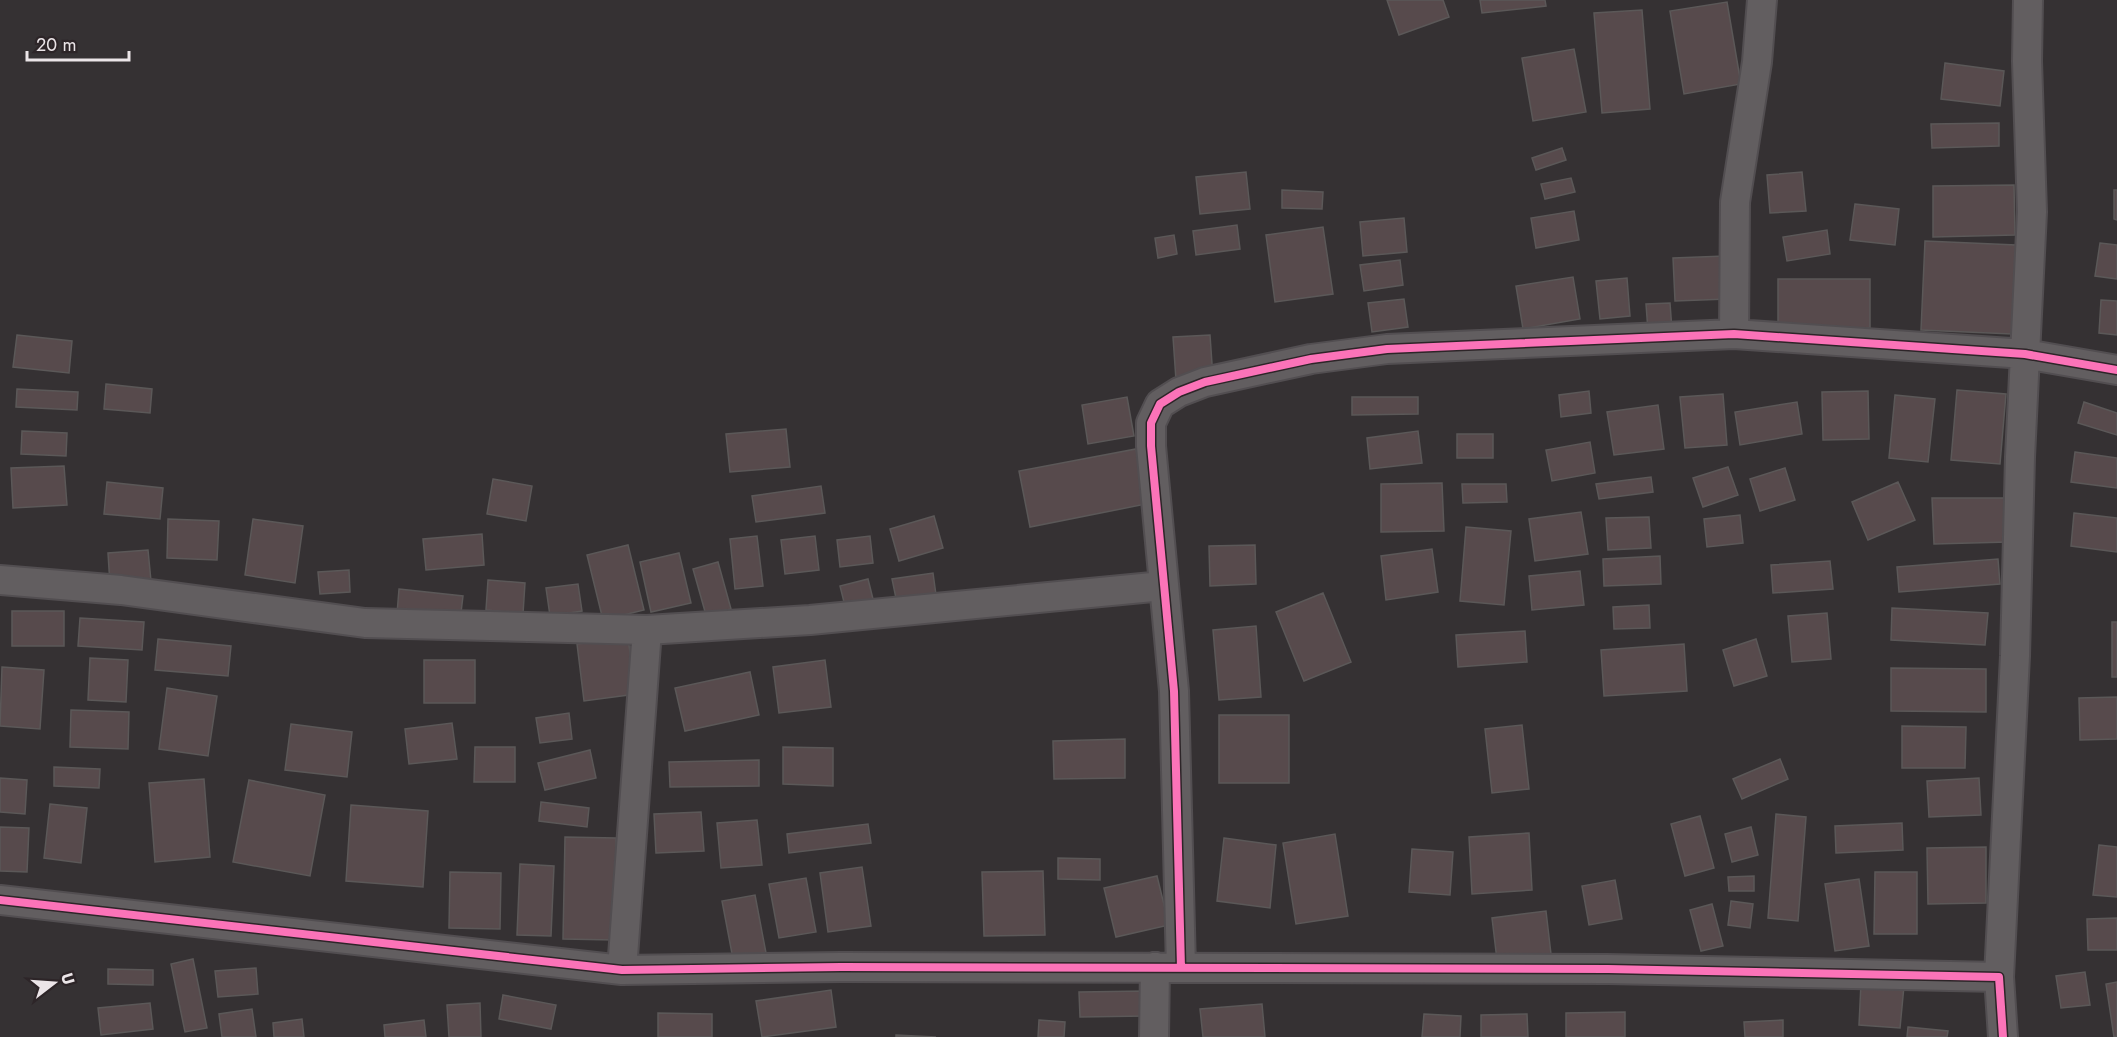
<svg xmlns="http://www.w3.org/2000/svg" width="2117" height="1037" viewBox="0 0 2117 1037" font-family="Jost,sans-serif">
  <style>
    .building { fill: #574a4c; stroke: #5b5858; stroke-width: 1.5 }
    .lines { fill: none; stroke-linecap: round; stroke-linejoin: round }
    .minor-casing { stroke: #524e51; stroke-width: 32 }
    .minor { stroke: #625e60; stroke-width: 28 }
    .cycleway-casing { stroke: #2d2528; stroke-width: 11 }
    .cycleway { stroke: #fb73b8; stroke-width: 8 }
  </style>
  <rect width="100%" height="100%" fill="#353133"/>
  <path class="building" d="M1387 0H1443L1449 17 1399 35Z
    M1480 0H1545L1546 6 1482 13Z
    M1727 2 1741 84 1684 94 1670 11Z
    M1642 10 1650 109 1602 113 1594 13Z
    M1574 49 1586 112 1533 121 1522 58Z
    M1945 63 2004 71 2000 106 1941 99Z
    M1999 123V146L1932 148 1931 124Z
    M1562 148 1566 160 1536 170 1532 158Z
    M1246 172 1250 209 1200 214 1196 177Z
    M1802 172 1806 211 1770 213 1767 175Z
    M1571 178 1575 192 1545 199 1541 184Z
    M2014 185 2015 235 1933 237V186Z
    M1282 190 1323 192 1322 209 1282 208Z
    M2114 190H2117V220L2114 219Z
    M1855 204 1899 209 1895 245 1850 240Z
    M1574 211 1579 240 1536 248 1531 218Z
    M1404 218 1407 252 1363 256 1360 222Z
    M1237 225 1240 249 1196 255 1193 231Z
    M1323 227 1333 294 1275 302 1266 235Z
    M1827 230 1830 254 1787 261 1783 237Z
    M1174 235 1177 254 1158 258 1155 238Z
    M1925 241 2016 245 2012 334 1921 330Z
    M2100 243 2117 245V279L2095 276Z
    M1725 256 1727 299 1675 301 1673 258Z
    M1400 260 1403 285 1364 291 1360 265Z
    M1573 277 1580 319 1523 329 1516 286Z
    M1627 278 1630 316 1600 319 1596 281Z
    M1778 279H1870V328L1778 327Z
    M1404 299 1408 327 1372 332 1368 303Z
    M2101 300 2117 301V335L2099 333Z
    M1670 303 1672 330 1648 331 1646 304Z
    M17 335 72 341 69 373 13 367Z
    M1210 335 1213 378 1176 380 1173 337Z
    M106 384 152 389 150 413 104 409Z
    M17 389 78 392 77 410 16 407Z
    M1957 390 2006 394 2000 464 1951 460Z
    M1589 391 1591 413 1561 417 1559 395Z
    M1868 391 1869 439 1823 440 1822 392Z
    M1723 394 1727 445 1685 448 1680 397Z
    M1895 395 1935 399 1928 462 1889 458Z
    M1127 397 1134 436 1088 444 1082 405Z
    M1352 397H1418V414L1352 415Z
    M1797 402 1802 434 1740 445 1735 412Z
    M2084 402 2117 413V435L2078 423Z
    M1658 405 1664 449 1614 455 1607 412Z
    M786 429 790 467 730 472 726 434Z
    M22 431 67 433 66 456 21 454Z
    M1418 431 1422 463 1370 469 1367 438Z
    M1457 434H1493V458H1457Z
    M1590 442 1595 473 1552 481 1546 450Z
    M1136 449 1146 504 1030 527 1019 471Z
    M2075 452 2117 458V488L2071 482Z
    M64 466 67 505 13 508 11 468Z
    M1728 467 1738 495 1703 507 1693 478Z
    M1785 468 1795 500 1760 511 1750 479Z
    M1651 477 1653 492 1599 499 1596 484Z
    M493 479 532 486 526 521 487 514Z
    M107 482 163 488 160 519 104 514Z
    M1898 482 1915 520 1868 540 1852 502Z
    M1442 483 1444 531 1381 532V484Z
    M1462 484H1506L1507 502 1463 503Z
    M821 486 825 513 756 522 752 496Z
    M1932 498H2007L2008 542 1934 544Z
    M1581 512 1588 554 1535 561 1529 519Z
    M2074 513 2117 518V552L2071 546Z
    M1740 515 1743 543 1707 547 1704 519Z
    M934 516 943 548 899 561 890 529Z
    M1649 517 1651 548 1608 550 1606 518Z
    M168 519 219 521 217 560 167 558Z
    M253 519 303 526 295 583 245 575Z
    M1466 527 1511 531 1504 605 1460 601Z
    M482 534 484 565 426 570 423 539Z
    M757 536 763 586 735 589 730 539Z
    M815 536 819 570 785 574 781 540Z
    M870 536 873 563 840 567 837 540Z
    M628 545 644 610 603 620 587 555Z
    M1255 545 1256 584 1210 586 1209 546Z
    M1432 549 1438 592 1386 600 1381 556Z
    M148 550 151 581 110 585 108 553Z
    M679 553 691 603 651 612 640 562Z
    M1660 556 1661 584 1604 586 1603 559Z
    M1998 559 2000 584 1899 592 1897 567Z
    M1830 561 1833 589 1773 593 1771 565Z
    M718 562 731 609 706 615 693 569Z
    M349 570 350 592 320 594 318 572Z
    M1580 571 1584 605 1532 610 1529 576Z
    M933 573 937 602 898 608 892 579Z
    M868 579 874 603 846 610 840 586Z
    M488 580 525 583 523 614 486 610Z
    M578 584 582 611 550 616 546 588Z
    M399 589 463 596 460 621 397 614Z
    M1323 593 1351 662 1304 681 1276 612Z
    M1649 605 1650 628 1614 629 1613 607Z
    M1892 608 1988 613 1985 645 1891 640Z
    M12 611H64V646H12Z
    M1827 613 1831 659 1792 662 1788 616Z
    M80 618 144 622 142 650 78 646Z
    M2112 622H2117V677H2112Z
    M1256 626 1261 697 1219 700 1213 630Z
    M1525 631 1527 662 1458 667 1456 635Z
    M628 638 636 694 584 701 577 644Z
    M158 639 231 646 228 676 155 670Z
    M1756 639 1767 676 1734 686 1723 650Z
    M1684 644 1687 691 1604 696 1601 650Z
    M90 658 128 660 126 702 88 700Z
    M424 660H475V703H424Z
    M825 660 831 707 779 713 773 667Z
    M2 667 44 670 40 729 0 726Z
    M1891 668 1986 669V712L1891 711Z
    M750 672 759 715 685 731 675 688Z
    M167 688 217 696 208 756 159 749Z
    M2117 697V739L2080 740 2079 698Z
    M71 710 129 712 128 749 70 747Z
    M569 713 572 739 540 743 536 718Z
    M1219 715H1289V783H1219Z
    M452 723 457 759 409 764 405 729Z
    M291 724 352 732 347 777 285 770Z
    M1522 725 1529 789 1492 793 1485 729Z
    M1902 726 1966 727 1965 768H1902Z
    M1125 739V778L1054 779 1053 741Z
    M475 747H515V782H474Z
    M783 747 833 748V786L783 784Z
    M590 750 596 778 545 790 538 763Z
    M1780 759 1788 779 1742 799 1733 779Z
    M759 760V786L670 787 669 762Z
    M54 767 100 769 99 788 54 786Z
    M0 778 27 780 25 814 0 812Z
    M1979 778 1981 815 1929 817 1927 781Z
    M204 779 210 857 155 862 149 783Z
    M249 780 325 795 310 876 233 862Z
    M541 802 589 808 587 827 539 821Z
    M50 804 87 808 81 863 44 858Z
    M351 805 428 811 423 887 346 881Z
    M701 812 704 851 656 853 654 814Z
    M1776 814 1806 817 1798 921 1768 918Z
    M1700 816 1714 868 1685 876 1671 824Z
    M757 820 762 865 721 868 717 823Z
    M1902 823 1903 850 1836 853 1835 826Z
    M868 824 871 843 789 853 787 834Z
    M0 827 29 828 27 872 0 871Z
    M1751 827 1758 855 1732 862 1725 834Z
    M1529 833 1532 890 1472 894 1469 837Z
    M1335 834 1348 916 1296 924 1283 843Z
    M565 837 616 838 614 940 563 939Z
    M1224 838 1276 845 1270 908 1217 901Z
    M2099 845 2117 847V897L2093 895Z
    M1986 847V903L1928 904 1927 848Z
    M1412 849 1453 852 1450 895 1409 892Z
    M1058 858 1100 859V880L1058 879Z
    M520 864 554 866 551 936 517 935Z
    M862 867 871 926 828 932 820 873Z
    M1043 871 1045 935 984 936 982 872Z
    M450 872 501 873 500 929 449 928Z
    M1875 872H1917V934H1874Z
    M1157 876 1169 925 1116 937 1104 888Z
    M1754 876V891H1729L1728 877Z
    M806 878 816 932 779 938 769 884Z
    M1859 879 1869 946 1835 951 1825 884Z
    M1615 880 1622 919 1589 925 1582 886Z
    M755 895 766 953 733 959 722 901Z
    M1731 901 1753 904 1750 928 1728 925Z
    M1712 904 1723 946 1701 951 1690 910Z
    M1546 911 1551 954 1497 960 1492 918Z
    M2117 918V950H2088L2087 919Z
    M193 959 207 1028 185 1032 171 964Z
    M256 968 258 994 218 997 215 971Z
    M108 969 153 970V985L108 984Z
    M2085 972 2090 1005 2061 1008 2056 976Z
    M2117 982V1036L2114 1037 2106 984Z
    M1861 983 1904 986 1900 1028 1859 1025Z
    M831 990 836 1027 762 1037 756 1001Z
    M1145 991 1146 1016 1080 1017 1079 992Z
    M503 995 556 1005 551 1029 499 1019Z
    M150 1003 153 1029 101 1035 98 1008Z
    M480 1003 481 1037H449L447 1005Z
    M1262 1004 1265 1037H1203L1200 1009Z
    M252 1009 256 1037H222L219 1014Z
    M1625 1012V1037H1566V1013Z
    M658 1013 712 1014V1037H658Z
    M1424 1014 1461 1016 1460 1037H1422Z
    M1527 1014 1528 1037H1481V1015Z
    M302 1019 304 1037H274L273 1023Z
    M424 1020 426 1037H385L384 1025Z
    M1039 1020 1065 1022 1064 1037H1038Z
    M1783 1020V1037H1745L1744 1022Z
    M1908 1027 1948 1031 1947 1037H1907Z
    M896 1035 936 1037H896Z"/>
  <g class="lines">
    <g class="minor-casing">
      <path id="minor" d="M1734 334 1735 202 1757 62 1762 0
        M0 580 121 590 365 623 647 630 810 620 1163 586
        M0 900 622 970 841 967 1608 969 1999 977 2003 1037
        M1181 968 1174 691 1151 446V423L1160 404 1179 392 1205 382 1311 359 1387 349 1734 334 2025 354 2117 370
        M622 970 647 630
        M1999 977 2015 656 2020 457 2032 212 2027 61 2028 0
        M1154 1037 1155 967"/>
    </g>
    <use href="#minor" class="minor"/>
    <g class="cycleway-casing">
      <path id="cycleway" d="M0 900 622 970 841 967 1608 969 1999 977 2003 1037
        M1181 968 1174 691 1151 446V423L1160 404 1179 392 1205 382 1311 359 1387 349 1734 334 2025 354 2117 370"/>
    </g>
    <use href="#cycleway" class="cycleway"/>
  </g>
  <g transform="translate(54 983) rotate(73)" stroke="#2d2528" stroke-width="4.5" paint-order="stroke">
  <path d="M0-4.5L10 22L0 15L-10 22Z" fill="#ebe5e8"/>
  <text y="-9" font-size="16" font-weight="bold" text-anchor="middle" fill="#ebe5e8">U</text>
  </g>
  <path d="M27 51v9h102v-9" fill="none" stroke="#ebe5e8" stroke-width="3"/>
  <text x="36" y="51" font-size="18" fill="#ebe5e8" stroke="#2d2528" stroke-width="4.5" paint-order="stroke">20 m</text>
</svg>
